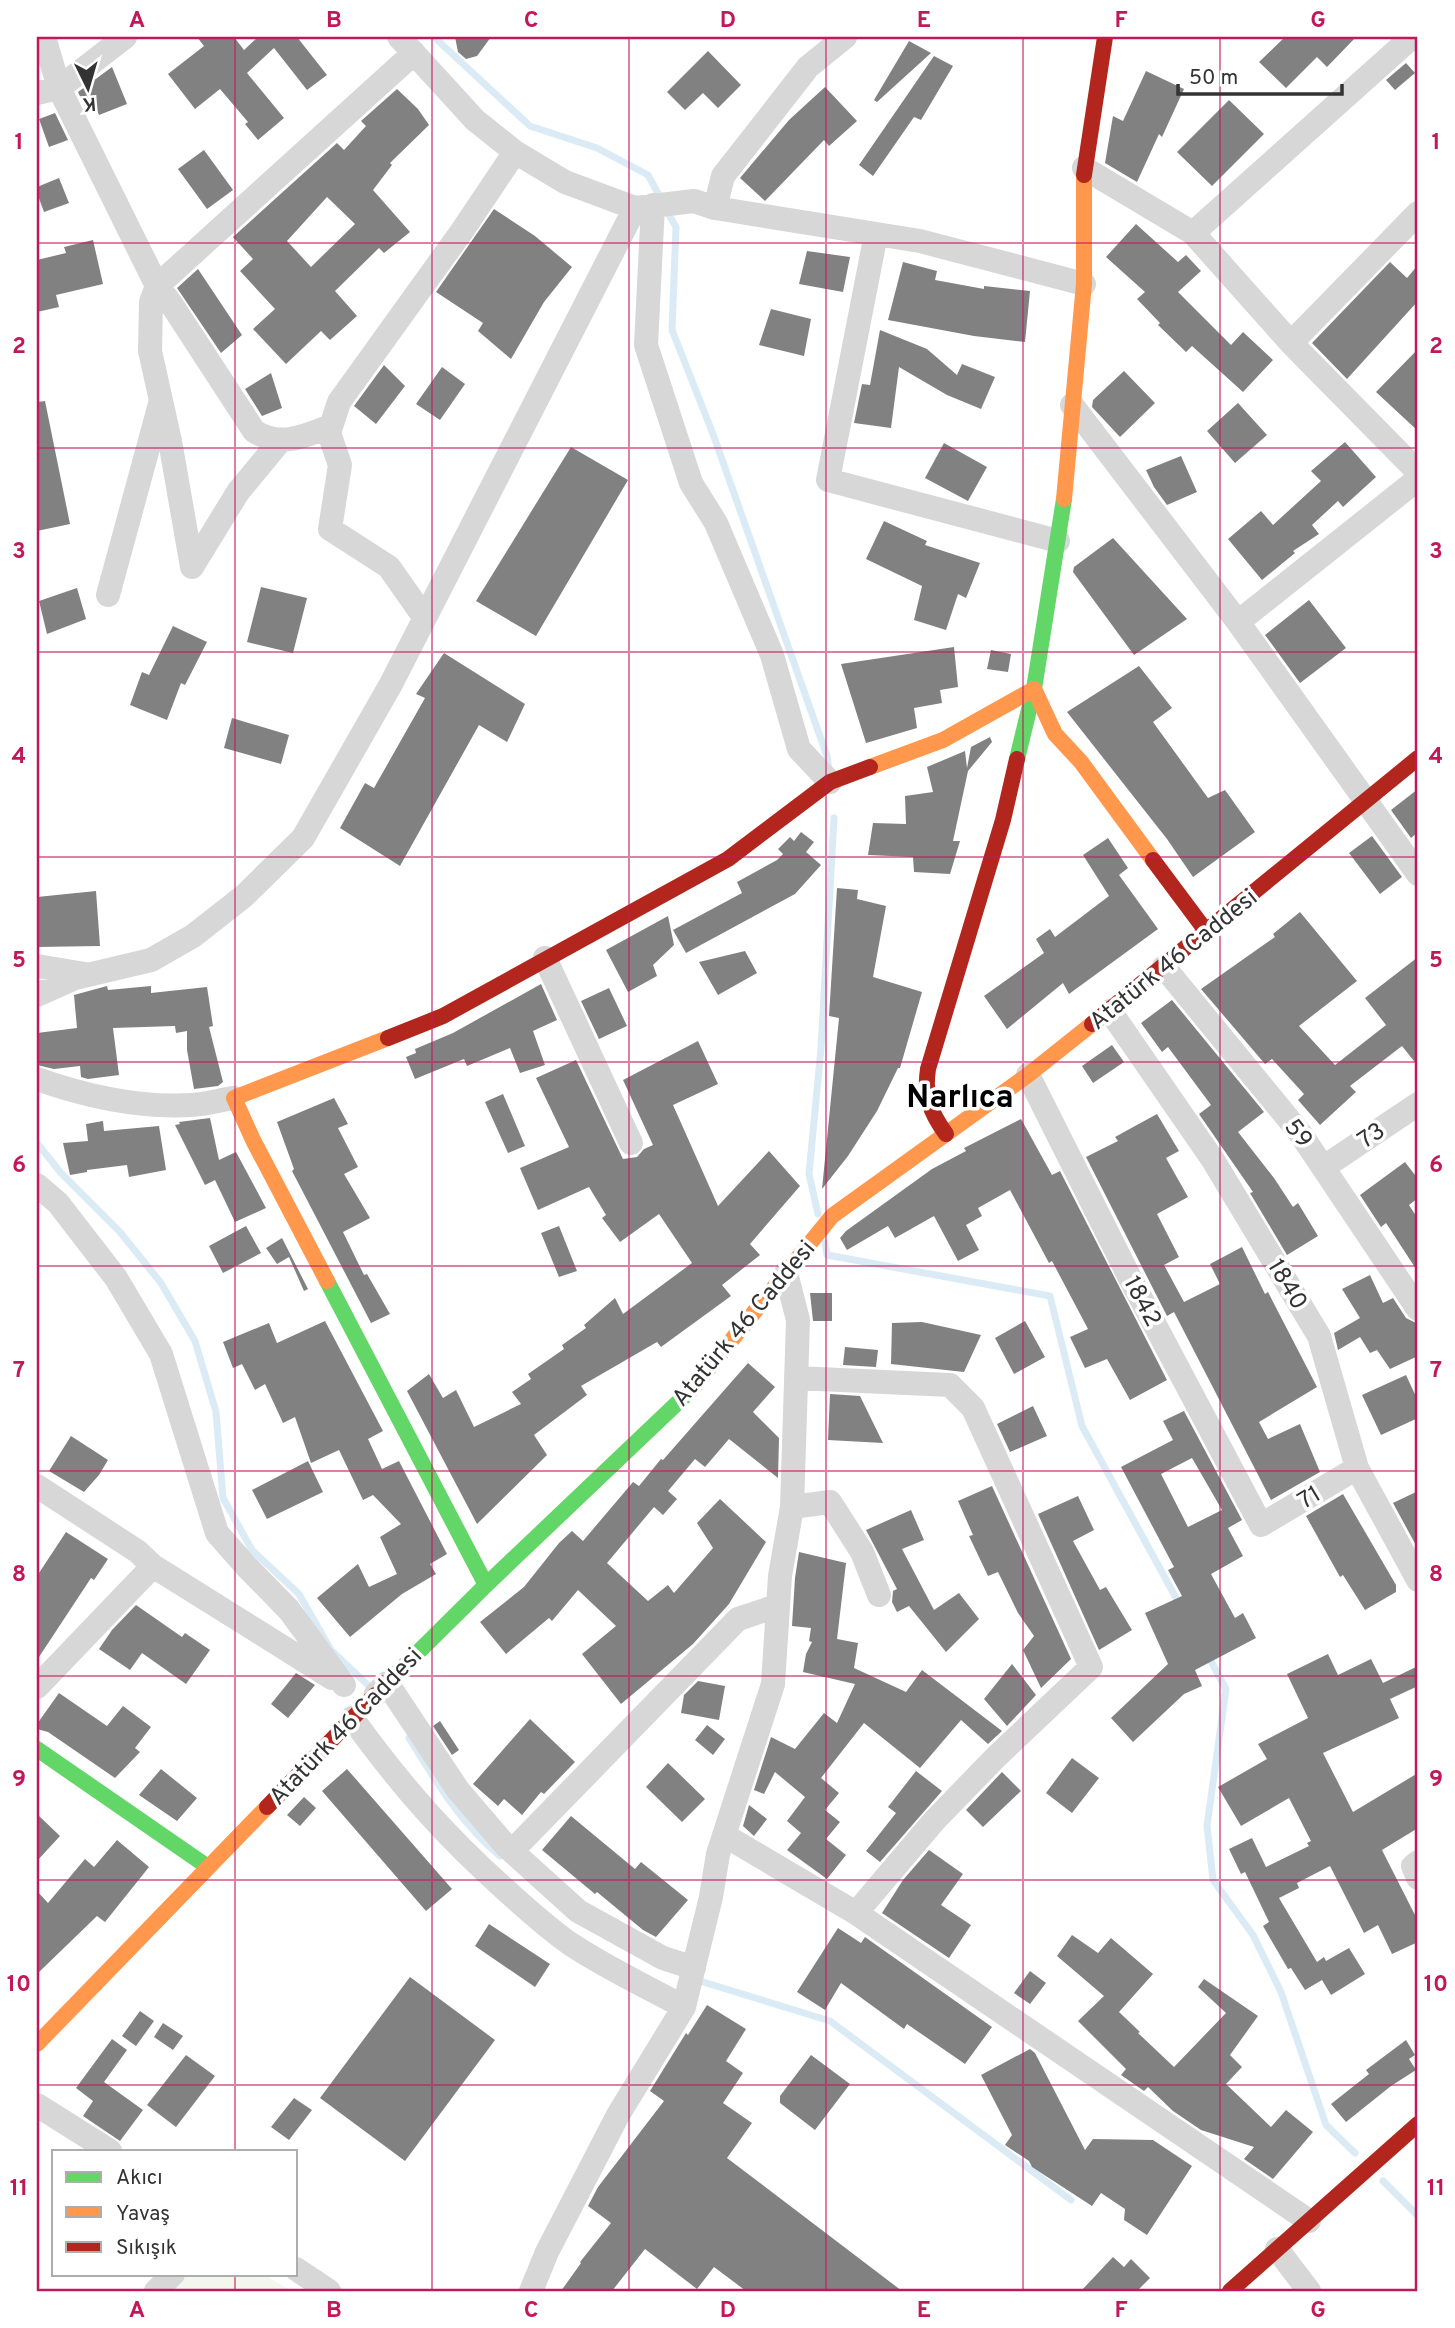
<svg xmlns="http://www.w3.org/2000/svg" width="1455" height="2328" viewBox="0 0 1455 2328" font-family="Overpass,sans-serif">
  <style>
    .green { fill: #f3f7ee }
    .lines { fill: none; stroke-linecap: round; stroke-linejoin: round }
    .stream { stroke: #dbebf5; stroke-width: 7 }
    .building { fill: #818181; fill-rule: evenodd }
    .street { stroke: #d7d7d7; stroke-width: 24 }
    .fast { stroke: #63d668; stroke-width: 16 }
    .slow { stroke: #ff974d; stroke-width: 16 }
    .jam { stroke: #b3261e; stroke-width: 16 }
    .grid { fill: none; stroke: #c2185b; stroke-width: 2; stroke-opacity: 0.55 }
    .labels { text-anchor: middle; stroke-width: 7; stroke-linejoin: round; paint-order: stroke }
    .street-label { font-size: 24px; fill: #333; stroke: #fff }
    .district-label { font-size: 32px; font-weight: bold; fill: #000; stroke: #fff }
    .neatline { fill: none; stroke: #c2185b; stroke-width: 2.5 }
    .grid-label { font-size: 23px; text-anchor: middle; font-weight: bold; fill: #c2185b }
  </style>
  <rect width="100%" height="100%" fill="#fff"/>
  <path class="green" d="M187 2274H264L291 2291H170Z"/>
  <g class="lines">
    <path class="stream" d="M434 37 530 126 597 148 648 175 661 199
      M666 210 676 227 672 330 713 434 827 756 829 770
      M37 1143 61 1173 120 1232 161 1283 195 1341 216 1412 223 1498 252 1550 299 1594 331 1650 370 1687
      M818 1214 809 1174 821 1048 834 818
      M825 1243 827 1255 1050 1296 1082 1426 1181 1607
      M1207 1654 1226 1689 1207 1826 1213 1880 1253 1935 1281 1992 1326 2125 1355 2153
      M409 1738C435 1780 461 1824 500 1856
      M700 1981 830 2021 1071 2200
      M1383 2181 1418 2216"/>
  </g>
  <path class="building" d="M197 37H234L244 50 258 37H297L327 75 307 90 274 48 247 73 284 118 258 140 245 124 248 122 220 89 195 109 168 74 204 46Z
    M455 37H491L477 56 466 59 458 52Z
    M1285 37H1356L1327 67 1317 57 1286 88 1259 62Z
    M909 41 931 53 877 102 874 100Z
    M708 51 741 85 718 108 703 93 685 110 667 92Z
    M934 56 953 66 921 120 914 117 873 176 859 165Z
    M1406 63 1415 73 1395 90 1386 80Z
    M112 67 127 104 99 115 96 108 87 111 78 92Z
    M1146 71 1184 89 1162 137 1159 134 1137 182 1105 163 1113 116 1123 121Z
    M825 87 857 121 829 146 824 140 765 201 740 178 789 120Z
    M397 89 418 109 429 125 390 163 392 165 373 190 410 232 384 253 379 248 335 291 357 316 330 340 321 331 286 364 253 329 275 309 240 271 253 259 233 237 337 143 344 150 366 126 361 121ZM327 197 355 224 311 267 287 241Z
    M1229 100 1264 134 1212 186 1177 152Z
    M55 113 68 140 49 147 39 119Z
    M204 150 233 190 207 209 178 169Z
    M59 178 69 203 44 212 37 193V187Z
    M494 209 535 236 572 267 544 302 511 359 478 331 483 323 436 292Z
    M1136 224 1178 262 1186 255 1201 271 1178 292 1231 345 1243 332 1273 360 1243 392 1192 346 1186 352 1158 325 1160 323 1137 299 1145 292 1106 257Z
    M93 240 103 284 56 295 59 307 37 312V260L66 253 64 247Z
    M807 251 850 257 843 292 799 284Z
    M903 262 937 271 935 280 984 289V286L1030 291 1025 342 974 336 888 320Z
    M1390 262 1407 278 1418 265V301L1347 379 1312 343Z
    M198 269 242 335 221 353 177 288Z
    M771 309 811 319 804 356 759 345Z
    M880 330 927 349 957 375 962 364 995 377 981 409 947 395 899 367 891 428 854 423 862 384 870 385Z
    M1418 349V431L1376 392Z
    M384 365 405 386 376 424 354 406Z
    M442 367 465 384 440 420 416 404Z
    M1124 371 1155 403 1120 437 1092 407 1093 400Z
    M271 373 282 408 262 416 245 389Z
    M45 401 70 524 37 531V402Z
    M1238 403 1267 435 1235 463 1207 431Z
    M1345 442 1376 477 1343 507 1338 501 1312 525 1319 534 1293 551 1295 553 1262 580 1228 539 1261 511 1273 525 1321 481 1311 471Z
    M944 443 987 467 968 501 925 478Z
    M571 447 628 480 536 636 476 601Z
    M1181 456 1197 492 1167 505 1154 487 1146 470Z
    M884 521 927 541 925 545 980 563 966 598 958 594 946 630 914 620 922 586 866 559Z
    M1113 538 1187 619 1134 655 1073 572 1074 567Z
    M261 587 307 598 293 653 247 642Z
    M77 588 86 619 47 634 39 601Z
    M1309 600 1346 648 1300 683 1265 635Z
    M173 626 207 642 185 685 181 683 167 720 130 705 142 672 149 675Z
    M954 647 958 687 940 690 942 703 914 708 917 728 866 743 841 664Z
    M991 650 1011 654 1008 672 987 669Z
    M444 653 525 704 507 742 479 725 400 866 340 828 365 783 374 788 425 698 416 694Z
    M1139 666 1172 708 1153 722 1208 798 1225 790 1255 832 1193 877 1167 839 1067 712Z
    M232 718 289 735 281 764 224 748Z
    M990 737 992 742 968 771 953 841H960L950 874 914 872 913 857 868 855 873 823 906 824 905 796 933 792 927 767 965 751 967 768 971 747Z
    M1418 789V832L1411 838 1391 810Z
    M801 832 814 842 806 852 821 865 795 894 686 953 673 930 742 893 737 882 777 860 783 854 778 849 790 837 794 841Z
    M1372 836 1402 877 1380 894 1349 853Z
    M1108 838 1128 868 1119 875 1158 929 1069 994 1063 983 1007 1029 984 996 1044 953 1036 939 1050 929 1055 937 1109 896 1083 855Z
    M837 888 858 890 857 899 886 906 873 977 922 992 900 1068H898L877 1111 848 1156 822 1189 839 1018 829 1016Z
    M96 891 100 946 37 947V897Z
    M1300 912 1357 981 1299 1026 1335 1065 1386 1025 1365 998 1418 957V1066L1402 1046 1350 1086 1356 1092 1320 1125 1298 1100 1304 1094 1272 1059 1265 1064 1201 989 1275 937 1273 934Z
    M668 916 674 945 653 965 657 976 628 992 606 950Z
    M745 951 757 973 718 995 699 962Z
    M541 984 557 1020 533 1031 545 1065 520 1073 510 1048 467 1066 464 1059 415 1079 406 1057 416 1053 415 1049 453 1033Z
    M107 986 108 990 151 986V993L207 987 213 1026 209 1027 223 1082 218 1086 194 1089 187 1050V1031L176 1033 175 1026 113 1028 119 1075 88 1079 81 1077 80 1066 54 1069 37 1065V1033L77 1028 74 995Z
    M609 988 627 1026 599 1039 581 1001Z
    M1172 1000 1264 1112 1238 1132 1274 1178 1293 1207 1298 1203 1318 1236 1287 1255 1250 1193 1253 1192 1199 1114 1211 1105 1168 1047 1162 1052 1141 1023Z
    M698 1041 718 1084 673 1105 718 1206 769 1151 800 1186 750 1244 760 1255 722 1285 731 1296 661 1347 657 1342 581 1386 587 1395 534 1435 547 1455 477 1524 407 1391 429 1374 443 1398 456 1390 474 1427 521 1404 512 1392 531 1379 528 1374 564 1349 562 1345 586 1328 584 1325 615 1298 623 1314 692 1263 659 1214 620 1242 602 1218 606 1215 589 1187 538 1210 520 1168 569 1147 536 1078 576 1060 623 1159 637 1157 644 1149 653 1145 623 1080Z
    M1112 1045 1124 1062 1093 1083 1082 1066Z
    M503 1094 525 1146 508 1153 485 1102Z
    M334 1098 348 1124 338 1128 358 1167 344 1174 370 1218 343 1232 364 1275 367 1274 390 1314 371 1323 292 1171 294 1169 277 1122Z
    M1157 1114 1179 1151 1166 1158 1188 1197 1157 1214 1179 1257 1164 1265 1184 1302 1220 1284 1210 1264 1242 1247 1265 1294 1268 1292 1317 1387 1259 1422 1268 1439 1300 1424 1320 1472 1271 1500 1174 1312 1167 1316 1086 1157 1118 1141 1115 1137Z
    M210 1118 219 1160 236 1152 266 1208 235 1222 215 1180 205 1185 175 1125 180 1124 179 1122Z
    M1021 1119 1052 1175 1060 1171 1167 1380 1130 1400 1107 1359 1085 1368 1070 1337 1088 1329 1052 1261 1049 1263 1010 1190 978 1208 982 1216 966 1225 979 1250 958 1261 934 1216 895 1238 888 1226 847 1250 840 1238 846 1231 932 1169 966 1151 964 1148Z
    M103 1121 104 1131 159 1126 166 1170 129 1177 127 1165 87 1170V1172L70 1175 63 1143 88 1141 86 1124Z
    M1405 1162 1418 1179V1198L1409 1205 1418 1219V1272L1386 1223 1381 1227 1360 1195Z
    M246 1226 261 1253 223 1273 209 1246Z
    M559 1226 577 1271 559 1277 541 1233Z
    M282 1238 308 1289 304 1291 289 1257 277 1264 266 1248Z
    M1370 1275 1383 1303 1393 1298 1406 1318 1418 1324V1356L1390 1369 1377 1350 1370 1353 1360 1337 1338 1350 1334 1333 1360 1318 1342 1289Z
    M810 1293H832V1321H813Z
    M325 1321 383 1431 368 1439 382 1469 399 1461 447 1554 430 1564 436 1574 402 1594 350 1637 317 1598 358 1564 369 1587 397 1574 380 1537 401 1524 373 1495 363 1500 339 1450 311 1463 295 1417 283 1423 265 1384 255 1390 242 1364 233 1368 223 1342 269 1323 277 1343Z
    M1025 1321 1045 1357 1014 1374 995 1338Z
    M922 1322 981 1335 964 1372 891 1364 892 1323Z
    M845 1347 878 1350 876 1367 843 1365Z
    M748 1363 775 1387 753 1412 779 1438 778 1478 729 1439 705 1467 695 1459 668 1491 677 1499 663 1515 654 1507 607 1563 648 1601 668 1585 674 1593 713 1548 697 1523 720 1499 766 1542 729 1604 693 1644 621 1704 582 1654 616 1626 578 1590 552 1621 549 1618 506 1654 480 1622 524 1587 559 1543 572 1531 583 1541 633 1482 639 1486 661 1459 663 1460Z
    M1406 1375 1418 1401V1418L1381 1435 1362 1395Z
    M830 1394 860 1396 883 1443 828 1440Z
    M1033 1406 1047 1436 1010 1452 997 1424Z
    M1184 1411 1242 1520 1228 1528 1243 1556 1211 1574 1235 1618 1243 1613 1256 1638 1195 1670 1202 1686 1184 1694 1133 1742 1111 1718 1168 1664 1145 1613 1182 1596 1168 1570 1174 1567 1121 1467 1173 1440 1163 1421ZM1192 1458 1222 1510 1188 1527 1161 1474Z
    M71 1436 108 1460 99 1475 84 1492 49 1471Z
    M308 1461 323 1492 267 1519 252 1490Z
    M992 1486 1071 1659 1041 1688 1023 1650 1034 1636 1018 1613 998 1572 988 1576 969 1536 973 1535 958 1501Z
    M1418 1491V1549L1393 1503Z
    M1343 1494 1396 1585V1592L1365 1610 1343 1575 1340 1577 1306 1516Z
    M1078 1496 1094 1530 1073 1541 1100 1590 1106 1587 1132 1630 1099 1650 1038 1514Z
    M911 1510 924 1540 902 1549 934 1610 959 1593 979 1619 946 1652 909 1606 897 1612 892 1602 893 1591 897 1589 866 1530Z
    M66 1532 108 1559 94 1580 91 1578 37 1660V1576Z
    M799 1552 846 1563 837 1639 858 1643 854 1668 906 1692 922 1670 1002 1731 988 1744 961 1720 920 1768 864 1723 821 1778 839 1793 825 1810 840 1822 826 1839 846 1855 827 1879 787 1850 801 1833 787 1821 805 1797 775 1772 764 1794 754 1790 771 1737 795 1749 824 1713 837 1723 855 1684 803 1672 806 1654 812 1642 809 1641 811 1628 792 1626 795 1578Z
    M136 1605 182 1637 185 1633 210 1650 186 1684 142 1653 130 1670 99 1649 112 1630Z
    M1328 1654 1338 1675 1371 1659 1383 1683 1418 1666V1686L1390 1699 1399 1718 1323 1753 1353 1812 1418 1773V1828L1382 1850 1418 1921V1942L1392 1954 1378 1925 1364 1933 1330 1866 1297 1883 1299 1888 1279 1898 1317 1962 1324 1957 1326 1961 1349 1948 1365 1974 1331 1995 1322 1980 1305 1990 1291 1968 1288 1969 1263 1926 1269 1922 1245 1872 1241 1874 1229 1849 1252 1838 1266 1867 1309 1846 1307 1843 1311 1841 1289 1798 1241 1826 1218 1787 1267 1759 1258 1744 1308 1718 1287 1674Z
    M1012 1664 1036 1695 1007 1726 984 1699Z
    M296 1673 315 1685 288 1718 271 1704Z
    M698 1681 725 1686 719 1720 681 1713 684 1695Z
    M59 1693 107 1726 123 1706 151 1727 135 1748 140 1752 115 1778 48 1732 37 1729V1724Z
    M530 1719 575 1762 544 1794 541 1792 522 1815 504 1799 498 1806 473 1784Z
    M440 1721 459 1750 452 1755 433 1726Z
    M707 1725 725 1739 713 1755 695 1740Z
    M1072 1758 1099 1778 1072 1813 1046 1793Z
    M668 1763 705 1799 682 1822 646 1787Z
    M161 1769 197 1798 177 1821 139 1795Z
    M347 1769 452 1889 426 1911 322 1791Z
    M916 1771 942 1791 880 1862 866 1851 896 1813 888 1807Z
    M1002 1772 1021 1791 983 1827 966 1810Z
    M304 1797 316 1808 300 1826 287 1815Z
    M749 1805 767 1819 754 1836 743 1826Z
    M37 1814 60 1836 37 1861Z
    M571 1816 635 1869 641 1862 688 1900 656 1937 643 1930 597 1892 595 1894 542 1850Z
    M117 1840 149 1867 105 1922 97 1916 37 1974V1891L48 1903 85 1859 94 1867Z
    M929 1850 963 1874 941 1905 971 1925 949 1958 882 1913 903 1880Z
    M489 1924 550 1964 535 1987 475 1946Z
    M838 1928 861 1943 865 1937 992 2027 965 2064 907 2024 904 2029 841 1983 825 2010 797 1992Z
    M1072 1935 1098 1953 1111 1938 1153 1974 1119 2012 1140 2032 1138 2033 1174 2067 1226 2013 1198 1987 1204 1979 1258 2016 1230 2055 1242 2067 1226 2084 1271 2127 1286 2110 1313 2132 1273 2179 1244 2159 1254 2147 1201 2130 1173 2111 1148 2087 1144 2091 1121 2075 1126 2069 1078 2021 1104 1996 1057 1956Z
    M1030 1971 1046 1983 1030 2004 1014 1993Z
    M410 1977 495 2040 405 2161 320 2098Z
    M707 2005 746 2029 726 2061 743 2073 723 2103 752 2123 727 2158 902 2291H746L714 2267 697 2289 645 2249 612 2291H561L581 2263 580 2262 611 2223 588 2206 598 2187 664 2101 650 2091 686 2033 688 2035Z
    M140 2011 154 2021 136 2046 122 2036Z
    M163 2023 183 2036 173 2050 154 2037Z
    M112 2039 127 2050 104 2082 143 2110 120 2141 83 2116 93 2101 76 2088Z
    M1406 2040 1415 2055 1409 2059 1416 2070 1391 2086 1346 2122 1331 2104 1369 2074 1366 2070Z
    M1030 2049 1035 2053 1085 2150 1093 2139 1153 2140 1192 2166 1147 2235 1124 2220 1125 2209 1101 2193 1092 2206 1032 2167 1029 2161 1005 2145 1012 2135 981 2075Z
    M186 2055 215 2076 176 2127 147 2105Z
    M811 2055 850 2084 815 2130 780 2103V2096Z
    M294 2098 312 2110 289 2140 271 2127Z
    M1113 2257 1124 2267 1131 2259 1150 2278 1137 2291H1081Z"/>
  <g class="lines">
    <path class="street" d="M44 37 59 88 157 286 170 302 254 431C280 448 305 436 331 426
      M399 37 475 120 515 152 565 182 635 208 694 201 715 208 920 241 1084 284
      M37 93 59 88 125 37
      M1084 168 1193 233 1291 343 1418 472
      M653 205 646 345 691 483 716 523 772 655 799 749 830 782
      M715 208 723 176 808 67 845 37
      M1193 233 1412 37
      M876 234 828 480 1058 541
      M1291 343 1418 213
      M1072 405 1238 622 1418 874
      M192 567 170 441 150 351 151 302 157 286 414 53
      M192 567 238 492 280 441
      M108 595 160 404
      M424 617 389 567 330 529 340 465 329 433 339 402 462 231 515 152
      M1238 622 1418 479
      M545 958 631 1143
      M37 966 85 974
      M1164 967 1300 1133 1418 1309
      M37 995 75 978 151 960 193 936 244 896 303 838 391 684 635 208
      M1110 1011 1213 1160 1319 1336 1357 1468 1418 1580
      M1028 1075 1129 1276 1261 1525 1357 1468
      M37 1079C85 1096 139 1108 191 1105 206 1104 220 1100 234 1098
      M1324 1167 1418 1104
      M37 1185 58 1203 116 1278 161 1354 217 1533 246 1566 289 1610 344 1685
      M796 1378 950 1385 973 1408 1091 1667 996 1757 934 1821 856 1913
      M37 1486 137 1551 153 1566 332 1678
      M792 1507 830 1502 862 1552 879 1595
      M37 1687 153 1566
      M376 1694 387 1683 458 1790 506 1846 578 1911 663 1958 694 1968
      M352 1718C402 1787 446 1837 509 1893 529 1911 550 1930 572 1945 607 1968 647 1987 684 2007
      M724 1835 856 1913 1309 2221
      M512 1851 738 1619 777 1606
      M1418 1862 1413 1866 1418 1878
      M37 2105 110 2151
      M1277 2249 1309 2291
      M296 2269 329 2291
      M156 2291 173 2274
      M531 2291 547 2252 618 2115 684 2007 711 1897 718 1854 773 1684 780 1576 792 1507 798 1320 786 1273"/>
    <path class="fast" d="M1017 759 1034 689 1064 499
      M327 1281 486 1585
      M387 1683 486 1585 692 1389
      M37 1749 208 1867"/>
    <path class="slow" d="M1064 499 1084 284V175
      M870 767 943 740 1034 689 1055 734 1081 762 1153 860
      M327 1281 253 1140 234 1098 388 1038
      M692 1389 832 1216 1028 1075 1092 1024
      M37 2044 267 1807"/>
    <path class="jam" d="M1084 175 1105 37
      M1153 860 1206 931
      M1092 1024 1418 758
      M388 1038 443 1016 728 859 830 782 870 767
      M946 1134C930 1112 924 1096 928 1069L1003 820 1017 759
      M267 1807 375 1695
      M1230 2291 1418 2124"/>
  </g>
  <path class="grid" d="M235 37V2151M432 37V2291M629 37V2291M826 37V2291M1023 37V2291M1220 37V2291M37 243H1418M37 448H1418M37 652H1418M37 857H1418M37 1062H1418M37 1266H1418M37 1471H1418M37 1676H1418M37 1880H1418M37 2085H1418M235 2274V2291"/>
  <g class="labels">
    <g class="street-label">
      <text transform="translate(1173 959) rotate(-39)" y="8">Atatürk 46 Caddesi</text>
      <text transform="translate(1299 1133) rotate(52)" y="8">59</text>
      <text transform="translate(1371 1135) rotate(-34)" y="8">73</text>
      <text transform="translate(1288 1284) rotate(59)" y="8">1840</text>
      <text transform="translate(1143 1301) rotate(62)" y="8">1842</text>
      <text transform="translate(743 1323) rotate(-50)" y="8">Atatürk 46 Caddesi</text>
      <text transform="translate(1309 1497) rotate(-31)" y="8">71</text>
      <text transform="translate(345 1726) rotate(-46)" y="8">Atatürk 46 Caddesi</text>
    </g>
    <g class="district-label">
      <text x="960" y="1107">Narlıca</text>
    </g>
  </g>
  <rect width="1455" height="2328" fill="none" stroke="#ffffff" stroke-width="77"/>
  <rect x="52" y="2150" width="245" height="126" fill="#ffffff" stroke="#adadad" stroke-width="2"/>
  <rect x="66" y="2172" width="35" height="10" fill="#63d668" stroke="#adadad" stroke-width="2"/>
  <text x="116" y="2184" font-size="21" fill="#333333">Akıcı</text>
  <rect x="66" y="2207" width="35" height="10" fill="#ff974d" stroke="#adadad" stroke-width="2"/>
  <text x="116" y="2220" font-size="21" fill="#333333">Yavaş</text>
  <rect x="66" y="2242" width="35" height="10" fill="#b3261e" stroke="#adadad" stroke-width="2"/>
  <text x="116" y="2254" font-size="21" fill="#333333">Sıkışık</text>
  <g transform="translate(88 88) rotate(175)" stroke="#ffffff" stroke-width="5" paint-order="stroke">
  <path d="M0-5L12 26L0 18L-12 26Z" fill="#333333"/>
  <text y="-10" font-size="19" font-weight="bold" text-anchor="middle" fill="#333333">K</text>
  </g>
  <path d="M1178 84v10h164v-10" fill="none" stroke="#333333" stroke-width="3.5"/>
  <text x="1189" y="84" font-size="21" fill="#333333" stroke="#ffffff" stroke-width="5" paint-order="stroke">50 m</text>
  <rect x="38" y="38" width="1378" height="2252" class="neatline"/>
  <g class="grid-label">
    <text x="137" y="27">A</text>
    <text x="334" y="27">B</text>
    <text x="531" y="27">C</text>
    <text x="728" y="27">D</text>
    <text x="924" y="27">E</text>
    <text x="1121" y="27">F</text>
    <text x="1318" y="27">G</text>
    <text x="19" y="149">1</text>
    <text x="1436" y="149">1</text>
    <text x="19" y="353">2</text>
    <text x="1436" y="353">2</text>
    <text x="19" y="558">3</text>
    <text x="1436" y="558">3</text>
    <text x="19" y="763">4</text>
    <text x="1436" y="763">4</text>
    <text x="19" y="967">5</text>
    <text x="1436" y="967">5</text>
    <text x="19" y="1172">6</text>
    <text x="1436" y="1172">6</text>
    <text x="19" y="1377">7</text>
    <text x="1436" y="1377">7</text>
    <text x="19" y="1581">8</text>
    <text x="1436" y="1581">8</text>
    <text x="19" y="1786">9</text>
    <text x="1436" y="1786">9</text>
    <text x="19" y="1991">10</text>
    <text x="1436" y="1991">10</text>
    <text x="19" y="2195">11</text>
    <text x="1436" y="2195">11</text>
    <text x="137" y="2317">A</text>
    <text x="334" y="2317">B</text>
    <text x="531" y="2317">C</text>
    <text x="728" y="2317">D</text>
    <text x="924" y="2317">E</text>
    <text x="1121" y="2317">F</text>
    <text x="1318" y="2317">G</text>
  </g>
</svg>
